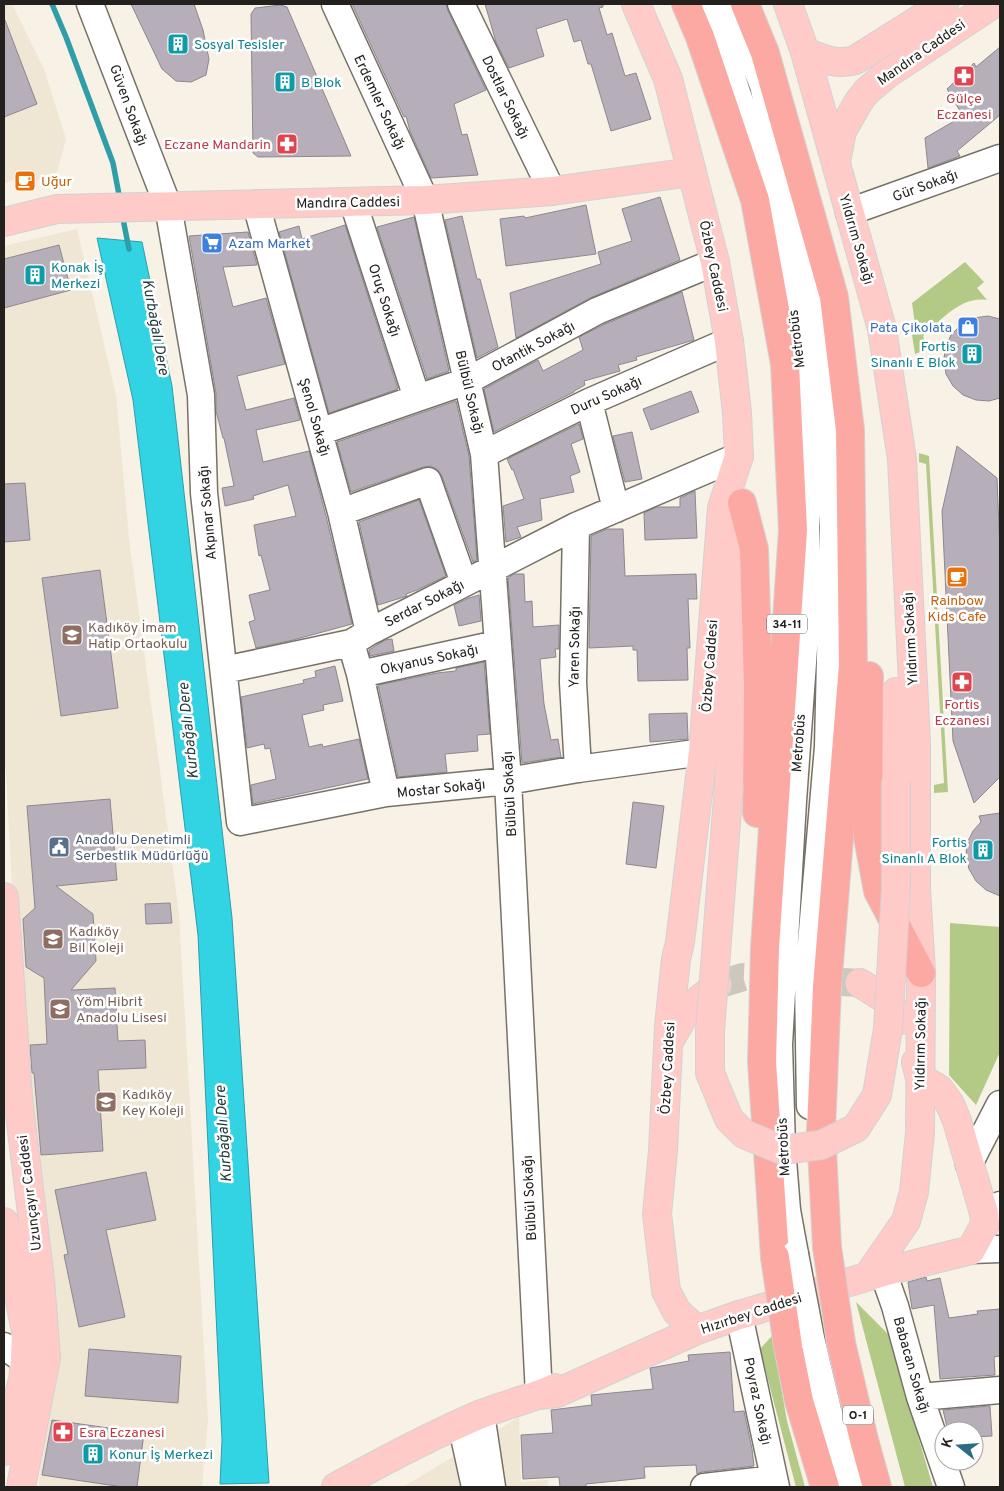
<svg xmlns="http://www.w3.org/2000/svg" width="1004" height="1491" viewBox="0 0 1004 1491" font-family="Overpass,sans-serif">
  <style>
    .built { fill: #f0e6d4 }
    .green { fill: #b3ca87 }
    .water { fill: #32d4e4; stroke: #2e9ea8 }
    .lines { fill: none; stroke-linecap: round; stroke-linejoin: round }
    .stream { stroke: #2e9ea8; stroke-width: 5.5 }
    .building { fill: #b6aeb8; stroke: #8e8790 }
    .major-tunnel { stroke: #cdc7be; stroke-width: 28; stroke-dasharray: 28 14; stroke-linecap: butt }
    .minor-casing { stroke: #777269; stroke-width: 29 }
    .major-casing { stroke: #d3d2d2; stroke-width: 30 }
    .highway-casing { stroke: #d3d2d2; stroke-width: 30 }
    .minor { stroke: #fff; stroke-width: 26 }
    .major { stroke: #fecbc8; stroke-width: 28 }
    .highway { stroke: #fda9a3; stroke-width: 28 }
    .minor-bridge-casing { stroke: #777269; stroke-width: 29; stroke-linecap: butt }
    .major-bridge-casing { stroke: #d3d2d2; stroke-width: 30; stroke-linecap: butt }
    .highway-bridge-casing { stroke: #d3d2d2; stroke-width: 30; stroke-linecap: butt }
    .minor-bridge { stroke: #fff; stroke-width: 26 }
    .major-bridge { stroke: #fecbc8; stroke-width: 28 }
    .highway-bridge { stroke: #fda9a3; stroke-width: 28 }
    .labels { text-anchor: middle; stroke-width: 5; stroke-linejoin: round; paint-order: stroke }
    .shield { fill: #fff; stroke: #656361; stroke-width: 1 }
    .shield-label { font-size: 12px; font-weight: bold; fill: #23201d }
    .culture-label { font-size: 14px; fill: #0d838f; stroke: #fff; text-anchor: start }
    .street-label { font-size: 14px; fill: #23201d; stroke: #fff }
    .health-label { font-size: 14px; fill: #be3a42; stroke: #fff }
    .food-label { font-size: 14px; fill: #c56008; stroke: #fff; text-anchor: start }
    .shop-label { font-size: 14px; fill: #366cbe; stroke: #fff; text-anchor: start }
    .education-label { font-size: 14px; fill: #785e54; stroke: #fff; text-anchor: start }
    .service-label { font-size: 14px; fill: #4e5e75; stroke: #fff; text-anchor: start }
    .water-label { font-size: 15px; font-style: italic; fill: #223b3e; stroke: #fff }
  </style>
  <rect width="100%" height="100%" fill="#f7f1e6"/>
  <path class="built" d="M4 4H12L44 69 66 139 57 172 32 183 19 177 4 184Z
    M77 229 116 395 129 538 179 914 208 1420 202 1487H39L41 1453 6 771 4 764V246Z
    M519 1417 521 1482 548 1480V1487H403Z"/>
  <path class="green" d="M965 262 984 282 977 288 987 300C961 296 941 320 923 336L928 349 915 354 912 335 918 328 915 324 912 303Z
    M919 453 929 456 948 792 934 793V785L944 783 926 464 919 462Z
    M950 923 1000 927V1052L976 1105 949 1075Z
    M856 1302 888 1334 933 1487H905Z
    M772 1336 787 1421 805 1487H796L760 1349Z"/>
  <path class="water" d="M97 238 142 242 172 386 232 918 269 1483 220 1484 222 1440 198 935 133 400Z"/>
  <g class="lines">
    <path class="stream" d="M52 4 66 37 113 163 120 200
      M122 214 129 249"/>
  </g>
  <path class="building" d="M131 4H194L203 30 209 59 206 75 191 82 176 81 162 69Z
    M352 4H446L448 11 486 90 454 104 462 135 467 134 478 175 431 178 410 131 406 116 404 117Z
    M485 4H603V7L599 8 607 35 612 33 625 76 636 73 651 119 611 131 591 64H588L581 40 574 42 567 19 536 29 544 56 509 68 496 42Z
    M281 5 287 7 351 156 258 157 253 153 251 14 255 8Z
    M4 20H5L37 104 4 117Z
    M1000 47V115L957 151 960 156 928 168 925 138 963 116 947 89 974 63 976 67Z
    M660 197 680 260 590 298 516 338 510 293 601 264 598 252 632 241 622 209Z
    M586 205 596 254 506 266 500 219 524 216 525 218Z
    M462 216 477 279H480L498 347 477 358 445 220Z
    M414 217 449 371 427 379 377 227Z
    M345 225 398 389 329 413 279 232 299 226 302 239Z
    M248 232 257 265 223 267 233 307 266 298 285 364 237 376 246 410 294 398 300 420 256 430 263 462 309 451 326 516 352 624 293 640 256 648 249 622 255 620 249 595 270 590 261 555 259 556 254 525 296 516 288 485 253 496 254 499 225 506 222 488 234 486 224 438H223L216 411V393L189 236Z
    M59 245 71 290 4 308V259Z
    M682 292 694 340 636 357 637 360 618 365 620 371 584 381 585 385 574 391V392L494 432 484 389 538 360 543 371 583 350 579 337 603 325Z
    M988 316 1000 319V398L989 401 976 400 963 395 953 386 946 374 944 361 945 348 951 335 961 325 974 318Z
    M691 391 699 412 651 430 643 409Z
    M456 401 469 456 477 560 473 562 442 476 438 470 431 466 423 467 351 492 337 442Z
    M579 424 583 439 571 444 580 472 570 476 574 492 540 499 542 520 517 527 521 537 506 542 503 506 524 499 513 469 512 470 507 459Z
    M632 432 642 479 625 482 613 436Z
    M957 446 997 478 1000 551V777L974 803 953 741 942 511Z
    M25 483 30 540 4 542V484Z
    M695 491 697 538 645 540 644 513 657 507H680V498Z
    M419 500 446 576 417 590 406 594 407 596 404 597 378 605 359 522Z
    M607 529H623L625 576 696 574 697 599H688L690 648H687L688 680 638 681 637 650H633V646L589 648 591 536Z
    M100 570 118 708 61 716 42 578Z
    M514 574H524L525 602 532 601 533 627 559 625V649H555L556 657 540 659 544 704 551 740 558 739 561 757 522 763 508 578Z
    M479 595 481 621 459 626 454 605 469 598Z
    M392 639 394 651 370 656 369 650 385 640Z
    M484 662 490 734 477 735 478 751 445 754 447 772 398 777 378 685 437 673 456 671V668Z
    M335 666 343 701 323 705 324 710 302 715 309 747 322 744 323 747 359 739 368 779 253 804 251 785 276 779 270 748 265 749 264 744 247 748 241 697 304 683 303 680 316 677 315 671Z
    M687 713 688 739 650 742 649 714Z
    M110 799 117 880 56 886 93 914 96 961 71 990 115 988 118 1041 145 1040 146 1068 98 1070 103 1151 41 1155 34 1073H32L30 1045 47 1044 44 978 26 967 23 919 35 908 27 806Z
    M633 802 664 806 656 868 626 864Z
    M1000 813V896L986 890 976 881 969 869 966 856 967 843 973 831 981 822 979 816Z
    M170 903 172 923 146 924 145 904Z
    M146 1172 156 1220 106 1230 125 1317 79 1327 64 1255 68 1254 55 1190Z
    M926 1277 927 1281 940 1278 949 1318 978 1314 977 1311 1000 1309V1356L994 1357 995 1375 940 1379 934 1305 912 1309 908 1282Z
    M89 1349 181 1356 178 1403 85 1396Z
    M730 1352 734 1412 744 1411 752 1449 754 1466 702 1472 697 1474 696 1465 644 1467 645 1478 586 1484V1487H560L559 1477 523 1479 521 1435 553 1433 551 1410 592 1405 591 1395 653 1389 650 1368 689 1361 688 1355Z
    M990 1406 992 1436 974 1437V1431H948L943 1410Z
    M52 1420 144 1433 137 1487H123L42 1475Z"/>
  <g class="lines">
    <path class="major-tunnel" d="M717 985 743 977 860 983"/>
    <g class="minor-casing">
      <path id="minor" d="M90 4 168 206 201 395 204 493 240 822 386 793 508 781 578 769 703 752
        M335 4 425 200 484 454 508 781 539 1395
        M461 4 552 191
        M707 4 761 163 791 292 805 413 807 607 793 801 779 1045 782 1148 787 1210 795 1254
        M730 4 763 85 818 322 833 527 828 747 808 978 810 1106
        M353 202 417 398
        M256 204 341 512 369 632
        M849 212 1000 158
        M589 402 616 509
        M319 432 467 381 597 311 715 262
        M484 454 589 402 729 341
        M341 512 428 481 464 583
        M576 526 573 682 578 769
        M351 643 360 674 386 793
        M224 670 351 643 369 632 576 526 739 456
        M360 674 497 644
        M969 1164 1000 1104
        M984 1213 1000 1205
        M971 1250 1000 1249
        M883 1272 895 1306 920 1397 951 1487
        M739 1315 776 1487
        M811 1338 828 1410 852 1487
        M4 1346 25 1361
        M920 1397 1000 1390
        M481 1414 492 1487
        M461 1423 475 1487
        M704 1487 774 1479"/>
    </g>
    <g class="major-casing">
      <path id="major" d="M636 4 668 79 715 262 729 341 737 413 739 456 722 508 703 752 680 942 676 959 669 1026 663 1151 657 1214 666 1291 677 1312 697 1330
        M788 4 805 52 882 329 902 459 916 743V888L921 973 920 1133 914 1192 906 1221 868 1276
        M805 52C820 58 838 66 855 60L944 4
        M836 161 842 131 859 101 867 91 887 74 993 4
        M4 222 57 209 425 200 552 191 692 172
        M896 692V781
        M729 784 742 513
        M4 897 18 1098 40 1280 46 1358 21 1487
        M860 983 888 1001 901 1020
        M671 1038 688 1009 717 985
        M4 1222 26 1331 25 1361 23 1380 4 1451
        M539 1395 557 1393 697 1330 739 1315 883 1272 971 1250 985 1224 984 1213 957 1121 950 1104 939 1089 920 1078 916 1062
        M336 1487C383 1461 430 1436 479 1415 504 1405 530 1399 555 1388"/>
    </g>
    <g class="highway-casing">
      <path id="highway" d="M686 4 700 37 755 200 785 364 793 530 765 948 762 1062 775 1257
        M745 4 765 53 834 297 850 430 853 665 827 987 821 1130 827 1247
        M742 503 754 549 758 685 757 813
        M869 676 868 837 878 891 921 973
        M841 1343 864 1440 877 1487
        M788 1346 799 1401 825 1487"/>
    </g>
    <use href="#minor" class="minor"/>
    <use href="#major" class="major"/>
    <use href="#highway" class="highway"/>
    <g class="minor-bridge-casing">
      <path id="minor-bridge" d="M795 1254 811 1338"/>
    </g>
    <g class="major-bridge-casing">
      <path id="major-bridge" d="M729 784 710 1031V1073L729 1119 744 1134 782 1150 821 1145 856 1128 877 1095 888 1029 896 888V781"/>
    </g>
    <g class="highway-bridge-casing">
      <path id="highway-bridge" d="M827 1247 841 1343
        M775 1257 788 1346"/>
    </g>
    <use href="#minor-bridge" class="minor-bridge"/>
    <use href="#major-bridge" class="major-bridge"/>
    <use href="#highway-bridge" class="highway-bridge"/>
  </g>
  <defs>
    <g id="building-square" transform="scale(1.125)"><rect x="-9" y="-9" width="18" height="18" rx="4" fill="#0f9aa8" stroke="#fff"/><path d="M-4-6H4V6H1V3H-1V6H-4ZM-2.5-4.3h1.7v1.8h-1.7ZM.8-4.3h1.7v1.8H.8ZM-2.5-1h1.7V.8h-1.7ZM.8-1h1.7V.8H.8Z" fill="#fff"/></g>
    <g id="pharmacy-square" transform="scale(1.125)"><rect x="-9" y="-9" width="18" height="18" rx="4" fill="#e0444e" stroke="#fff"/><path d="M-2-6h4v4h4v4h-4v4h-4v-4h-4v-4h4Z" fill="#fff"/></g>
    <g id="cafe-square" transform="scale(1.125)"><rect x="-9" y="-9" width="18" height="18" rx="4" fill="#e8710a" stroke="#fff"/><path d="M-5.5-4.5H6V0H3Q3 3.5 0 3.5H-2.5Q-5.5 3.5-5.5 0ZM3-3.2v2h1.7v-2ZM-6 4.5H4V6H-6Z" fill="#fff"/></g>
    <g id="supermarket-square" transform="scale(1.125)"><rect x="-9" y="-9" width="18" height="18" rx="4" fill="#3f7fe0" stroke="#fff"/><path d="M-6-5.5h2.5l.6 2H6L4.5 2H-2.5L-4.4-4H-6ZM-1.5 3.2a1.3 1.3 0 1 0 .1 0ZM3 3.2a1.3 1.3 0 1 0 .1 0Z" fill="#fff"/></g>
    <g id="shop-square" transform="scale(1.125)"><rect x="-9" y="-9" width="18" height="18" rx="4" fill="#3f7fe0" stroke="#fff"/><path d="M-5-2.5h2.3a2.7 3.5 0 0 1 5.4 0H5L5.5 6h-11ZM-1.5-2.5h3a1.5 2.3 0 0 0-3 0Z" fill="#fff"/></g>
    <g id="school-square" transform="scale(1.125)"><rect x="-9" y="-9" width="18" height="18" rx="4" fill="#8d6e63" stroke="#fff"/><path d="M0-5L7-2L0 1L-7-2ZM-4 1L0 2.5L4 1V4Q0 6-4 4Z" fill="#fff"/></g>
    <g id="civic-square" transform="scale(1.125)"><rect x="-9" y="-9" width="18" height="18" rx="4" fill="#5c6f8a" stroke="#fff"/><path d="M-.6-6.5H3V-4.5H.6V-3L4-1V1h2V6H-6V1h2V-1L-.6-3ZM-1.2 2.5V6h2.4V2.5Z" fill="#fff"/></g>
  </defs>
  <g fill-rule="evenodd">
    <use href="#building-square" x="178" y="44"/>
    <use href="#pharmacy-square" x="964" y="76"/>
    <use href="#building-square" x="285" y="82"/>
    <use href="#pharmacy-square" x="287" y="144"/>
    <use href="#cafe-square" x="25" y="181"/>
    <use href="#supermarket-square" x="212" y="243"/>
    <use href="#building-square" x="35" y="275"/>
    <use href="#shop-square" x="968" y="327"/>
    <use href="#building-square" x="972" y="354"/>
    <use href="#cafe-square" x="957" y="577"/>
    <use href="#school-square" x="72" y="635"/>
    <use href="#pharmacy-square" x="962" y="682"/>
    <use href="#civic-square" x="59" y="847"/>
    <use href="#building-square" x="983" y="850"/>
    <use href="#school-square" x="53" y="939"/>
    <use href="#school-square" x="60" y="1009"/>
    <use href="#school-square" x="106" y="1102"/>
    <use href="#pharmacy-square" x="63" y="1432"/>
    <use href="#building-square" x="93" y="1454"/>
  </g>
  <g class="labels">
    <g class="shield">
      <rect x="767" y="614.5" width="40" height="19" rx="4"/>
      <rect x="843" y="1405.5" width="30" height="19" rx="4"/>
    </g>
    <g class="shield-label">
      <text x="787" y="628">34-11</text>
      <text x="858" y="1419">O-1</text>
    </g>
    <g class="culture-label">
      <text x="194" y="49">Sosyal Tesisler</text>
      <text x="301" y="87">B Blok</text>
      <text x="51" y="272">Konak İş<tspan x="51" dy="16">Merkezi</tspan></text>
      <text x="956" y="351" text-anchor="end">Fortis<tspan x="956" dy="16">Sinanlı E Blok</tspan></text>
      <text x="967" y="847" text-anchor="end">Fortis<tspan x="967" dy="16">Sinanlı A Blok</tspan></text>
      <text x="109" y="1459">Konur İş Merkezi</text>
    </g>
    <g class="street-label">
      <text transform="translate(921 52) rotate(-35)" y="5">Mandıra Caddesi</text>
      <text transform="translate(506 97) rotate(64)" y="5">Dostlar Sokağı</text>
      <text transform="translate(380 102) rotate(65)" y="5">Erdemler Sokağı</text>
      <text transform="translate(129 105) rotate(70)" y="5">Güven Sokağı</text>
      <text transform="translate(925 185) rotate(-20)" y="5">Gür Sokağı</text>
      <text transform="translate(348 202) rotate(-1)" y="5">Mandıra Caddesi</text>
      <text transform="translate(857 239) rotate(74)" y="5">Yıldırım Sokağı</text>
      <text transform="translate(714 266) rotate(78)" y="5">Özbey Caddesi</text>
      <text transform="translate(385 300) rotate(72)" y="5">Oruç Sokağı</text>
      <text transform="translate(796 339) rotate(-97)" y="5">Metrobüs</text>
      <text transform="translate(533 346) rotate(-28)" y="5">Otantik Sokağı</text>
      <text transform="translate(470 392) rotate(77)" y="5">Bülbül Sokağı</text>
      <text transform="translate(606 395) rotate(-24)" y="5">Duru Sokağı</text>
      <text transform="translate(315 417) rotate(74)" y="5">Şenol Sokağı</text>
      <text transform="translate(207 513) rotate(-95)" y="5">Akpınar Sokağı</text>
      <text transform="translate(424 603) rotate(-27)" y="5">Serdar Sokağı</text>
      <text transform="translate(910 639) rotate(-93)" y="5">Yıldırım Sokağı</text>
      <text transform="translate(574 647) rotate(-89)" y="5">Yaren Sokağı</text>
      <text transform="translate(429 659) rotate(-12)" y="5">Okyanus Sokağı</text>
      <text transform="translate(709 666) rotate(-86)" y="5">Özbey Caddesi</text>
      <text transform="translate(798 743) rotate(-86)" y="5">Metrobüs</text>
      <text transform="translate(441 788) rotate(-6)" y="5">Mostar Sokağı</text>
      <text transform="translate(509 794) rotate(-93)" y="5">Bülbül Sokağı</text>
      <text transform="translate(920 1044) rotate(-89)" y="5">Yıldırım Sokağı</text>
      <text transform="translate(667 1068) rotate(-87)" y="5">Özbey Caddesi</text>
      <text transform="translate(783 1147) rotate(-93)" y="5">Metrobüs</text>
      <text transform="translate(29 1193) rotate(-97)" y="5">Uzunçayır Caddesi</text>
      <text transform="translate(529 1198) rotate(-93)" y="5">Bülbül Sokağı</text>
      <text transform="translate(751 1313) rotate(-18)" y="5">Hızırbey Caddesi</text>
      <text transform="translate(912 1365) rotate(74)" y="5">Babacan Sokağı</text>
      <text transform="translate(758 1401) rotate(78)" y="5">Poyraz Sokağı</text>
    </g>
    <g class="health-label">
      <text x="964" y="103">Gülçe<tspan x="964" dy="16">Eczanesi</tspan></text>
      <text x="271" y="149" text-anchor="end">Eczane Mandarin</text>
      <text x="962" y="709">Fortis<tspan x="962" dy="16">Eczanesi</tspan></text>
      <text x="79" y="1437" text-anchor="start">Esra Eczanesi</text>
    </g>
    <g class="food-label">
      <text x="41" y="186">Uğur</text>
      <text x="957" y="605" text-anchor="middle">Rainbow<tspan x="957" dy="16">Kids Cafe</tspan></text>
    </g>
    <g class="shop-label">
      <text x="228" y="248">Azam Market</text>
      <text x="952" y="332" text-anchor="end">Pata Çikolata</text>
    </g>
    <g class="education-label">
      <text x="88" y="632">Kadıköy İmam<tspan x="88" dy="16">Hatip Ortaokulu</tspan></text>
      <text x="69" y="936">Kadıköy<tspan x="69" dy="16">Bil Koleji</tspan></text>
      <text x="76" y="1006">Yöm Hibrit<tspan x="76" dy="16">Anadolu Lisesi</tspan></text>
      <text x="122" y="1099">Kadıköy<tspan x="122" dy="16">Key Koleji</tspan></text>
    </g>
    <g class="service-label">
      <text x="75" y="844">Anadolu Denetimli<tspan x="75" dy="16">Serbestlik Müdürlüğü</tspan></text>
    </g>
    <g class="water-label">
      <text transform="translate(156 327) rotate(80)" y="5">Kurbağalı Dere</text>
      <text transform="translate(188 731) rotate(-96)" y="5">Kurbağalı Dere</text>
      <text transform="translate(223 1134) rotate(-94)" y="5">Kurbağalı Dere</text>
    </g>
  </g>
  <rect width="1004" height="1491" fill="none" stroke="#23201d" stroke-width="10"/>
  <g transform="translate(959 1446) rotate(287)"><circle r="24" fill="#ffffff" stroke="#a7a6a5"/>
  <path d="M0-4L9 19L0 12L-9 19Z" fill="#2c6c80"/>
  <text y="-8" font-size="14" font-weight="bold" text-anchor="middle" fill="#23201d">K</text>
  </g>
</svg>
